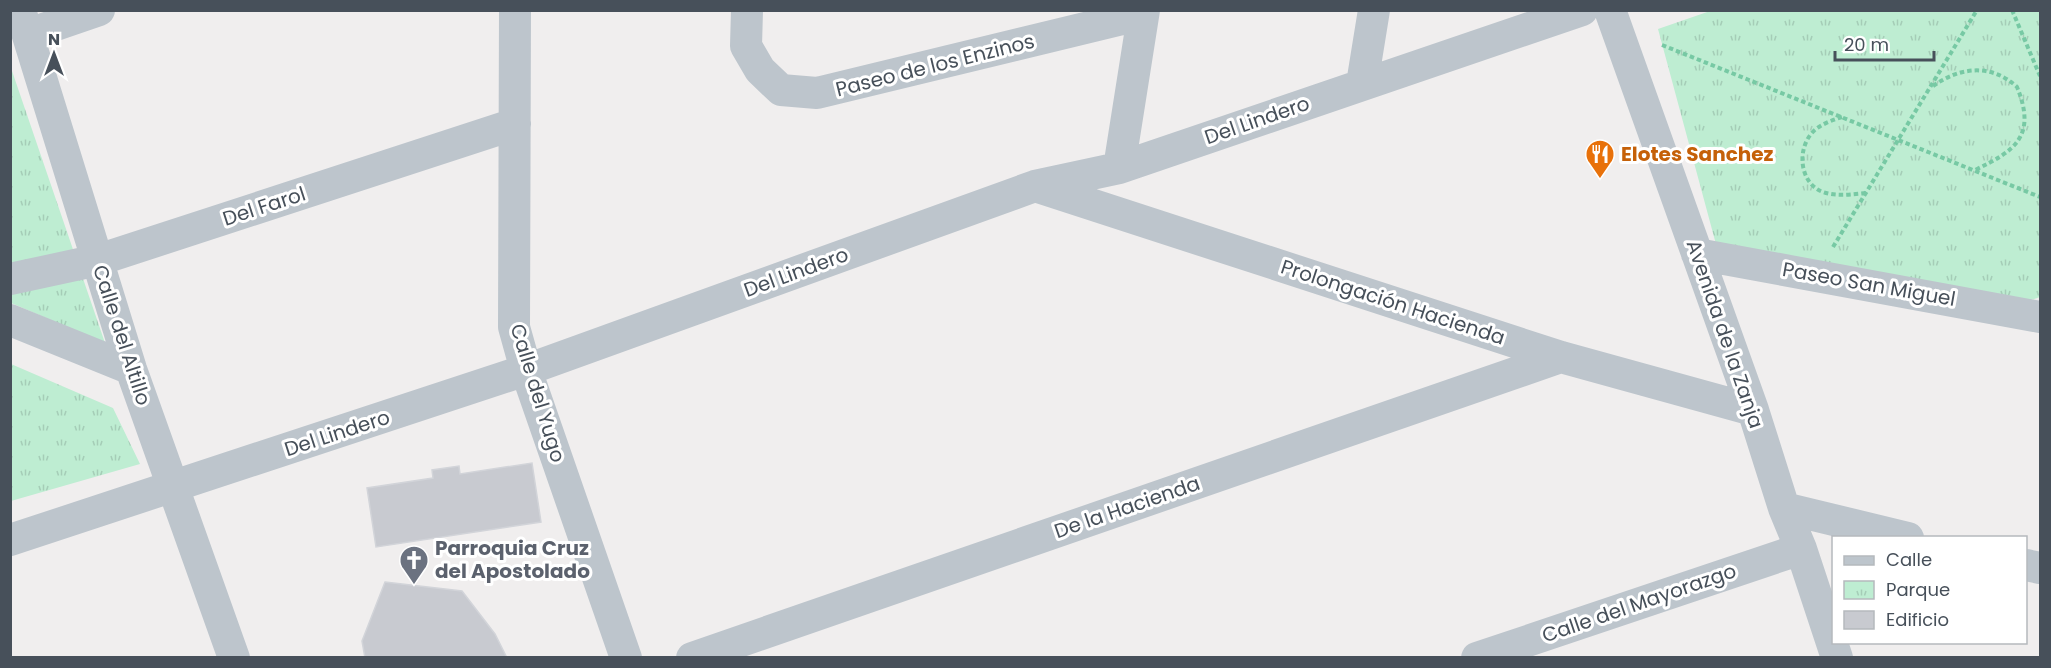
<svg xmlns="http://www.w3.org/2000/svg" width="2051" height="668" viewBox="0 0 2051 668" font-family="Poppins,sans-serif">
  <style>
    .park { fill: url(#park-tufts) }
    .building { fill: #c8cad0; stroke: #d2d4d9; stroke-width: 1.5 }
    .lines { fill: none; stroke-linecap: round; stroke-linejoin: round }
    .path { stroke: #77c9a4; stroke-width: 4; stroke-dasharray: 4.5 3; stroke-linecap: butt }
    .street { stroke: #bdc5cc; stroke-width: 32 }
    .labels { text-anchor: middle; stroke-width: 6; stroke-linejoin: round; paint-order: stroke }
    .street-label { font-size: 20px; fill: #47505a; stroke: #fff }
    .food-label { font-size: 20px; font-weight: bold; fill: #c56008; stroke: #fff; text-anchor: start }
    .worship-label { font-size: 20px; font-weight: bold; fill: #5b616d; stroke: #fff; text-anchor: start }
  </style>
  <defs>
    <pattern id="park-tufts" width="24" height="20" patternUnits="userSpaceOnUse" patternTransform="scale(1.5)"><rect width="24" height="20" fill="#beedd2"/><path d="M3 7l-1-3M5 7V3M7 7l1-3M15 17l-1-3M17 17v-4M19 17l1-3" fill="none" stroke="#a5cdb7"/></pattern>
  </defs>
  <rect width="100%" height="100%" fill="#f0eeee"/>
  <path class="park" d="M1713 10 2040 11V297L2014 306 1717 248 1658 29Z
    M11 68 105 343 11 303Z
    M11 364 113 408 140 464 11 501Z"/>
  <path class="building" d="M532 463 541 522 376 547 367 488 433 478 432 470 459 466 460 474Z
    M385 582 462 591 495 634 507 658H365L362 641Z"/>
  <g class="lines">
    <path class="path" d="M2012 10 2040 76
      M1662 45 2040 197
      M1933 86C1960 67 1991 63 2017 87 2037 136 2015 151 1975 170
      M1842 117C1833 120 1824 123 1816 129 1796 145 1798 183 1823 192 1837 197 1853 194 1866 193
      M1833 247 1977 10"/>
    <path class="street" d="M20 10 131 369 234 658
      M515 10 514 327 526 370 626 658
      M747 10 746 46 760 70 781 90 817 93 1143 14
      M1610 10 1753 410 1784 508 1801 549 1837 658
      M29 34 99 10
      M1362 84 1374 10
      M1119 168 1144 10
      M1035 186 1561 357 1753 410
      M1697 254 2040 317
      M10 279 98 260 515 124
      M10 320 131 369
      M1784 508 1908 538
      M10 540 526 370 1035 186 1119 168 1582 10
      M2026 565 2040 568
      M692 658 1561 357
      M1477 658 1801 549"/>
  </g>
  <defs>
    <g id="restaurant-pin" transform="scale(1.5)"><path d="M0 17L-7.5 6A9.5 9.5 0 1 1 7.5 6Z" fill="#e8710a" stroke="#fff"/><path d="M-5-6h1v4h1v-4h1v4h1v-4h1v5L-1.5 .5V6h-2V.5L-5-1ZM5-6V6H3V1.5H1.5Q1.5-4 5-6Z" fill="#fff"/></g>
    <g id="church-pin" transform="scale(1.5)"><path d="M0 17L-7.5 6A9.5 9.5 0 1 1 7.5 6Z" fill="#6b7280" stroke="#fff"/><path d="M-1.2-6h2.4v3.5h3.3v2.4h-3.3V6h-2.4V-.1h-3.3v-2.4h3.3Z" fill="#fff"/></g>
  </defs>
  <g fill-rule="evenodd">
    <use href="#restaurant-pin" x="1600" y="154"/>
    <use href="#church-pin" x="414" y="560"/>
  </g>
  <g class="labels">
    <g class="street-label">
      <text transform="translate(935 65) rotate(-14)" y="7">Paseo de los Enzinos</text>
      <text transform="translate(1257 120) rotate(-19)" y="7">Del Lindero</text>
      <text transform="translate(264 206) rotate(-18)" y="7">Del Farol</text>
      <text transform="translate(796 272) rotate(-20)" y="7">Del Lindero</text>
      <text transform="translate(1869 284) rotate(10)" y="7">Paseo San Miguel</text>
      <text transform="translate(1393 302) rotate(18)" y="7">Prolongación Hacienda</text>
      <text transform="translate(1725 334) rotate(71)" y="7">Avenida de la Zanja</text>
      <text transform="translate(122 335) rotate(72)" y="7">Calle del Altillo</text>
      <text transform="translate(538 393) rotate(73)" y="7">Calle del Yugo</text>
      <text transform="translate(337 433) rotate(-18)" y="7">Del Lindero</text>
      <text transform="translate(1127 507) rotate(-19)" y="7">De la Hacienda</text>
      <text transform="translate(1639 603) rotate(-19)" y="7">Calle del Mayorazgo</text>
    </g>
    <g class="food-label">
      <text x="1621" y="161">Elotes Sanchez</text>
    </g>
    <g class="worship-label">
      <text x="435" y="555">Parroquia Cruz<tspan x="435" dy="23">del Apostolado</tspan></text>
    </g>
  </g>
  <rect width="2051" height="668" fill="none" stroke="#47505a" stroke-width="24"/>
  <rect x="1832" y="536" width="195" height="108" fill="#ffffff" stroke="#b5b9bd" stroke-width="1.5"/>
  <rect x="1844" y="556" width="30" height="9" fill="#bdc5cc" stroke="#b5b9bd" stroke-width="1.5"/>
  <text x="1886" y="566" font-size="18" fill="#47505a">Calle</text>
  <rect x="1844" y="581" width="30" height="18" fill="url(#park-tufts)" stroke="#b5b9bd" stroke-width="1.5"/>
  <text x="1886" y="596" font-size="18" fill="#47505a">Parque</text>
  <rect x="1844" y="611" width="30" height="18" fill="#c8cad0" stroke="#b5b9bd" stroke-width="1.5"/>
  <text x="1886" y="626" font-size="18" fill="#47505a">Edificio</text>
  <g transform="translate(54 54)" stroke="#ffffff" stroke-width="4.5" paint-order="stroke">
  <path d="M0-4.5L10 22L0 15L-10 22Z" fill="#47505a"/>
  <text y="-9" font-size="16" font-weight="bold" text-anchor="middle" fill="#47505a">N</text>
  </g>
  <path d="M1835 51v9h99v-9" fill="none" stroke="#47505a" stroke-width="3"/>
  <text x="1844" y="51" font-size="18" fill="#47505a" stroke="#ffffff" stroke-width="4.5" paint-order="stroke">20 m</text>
</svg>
